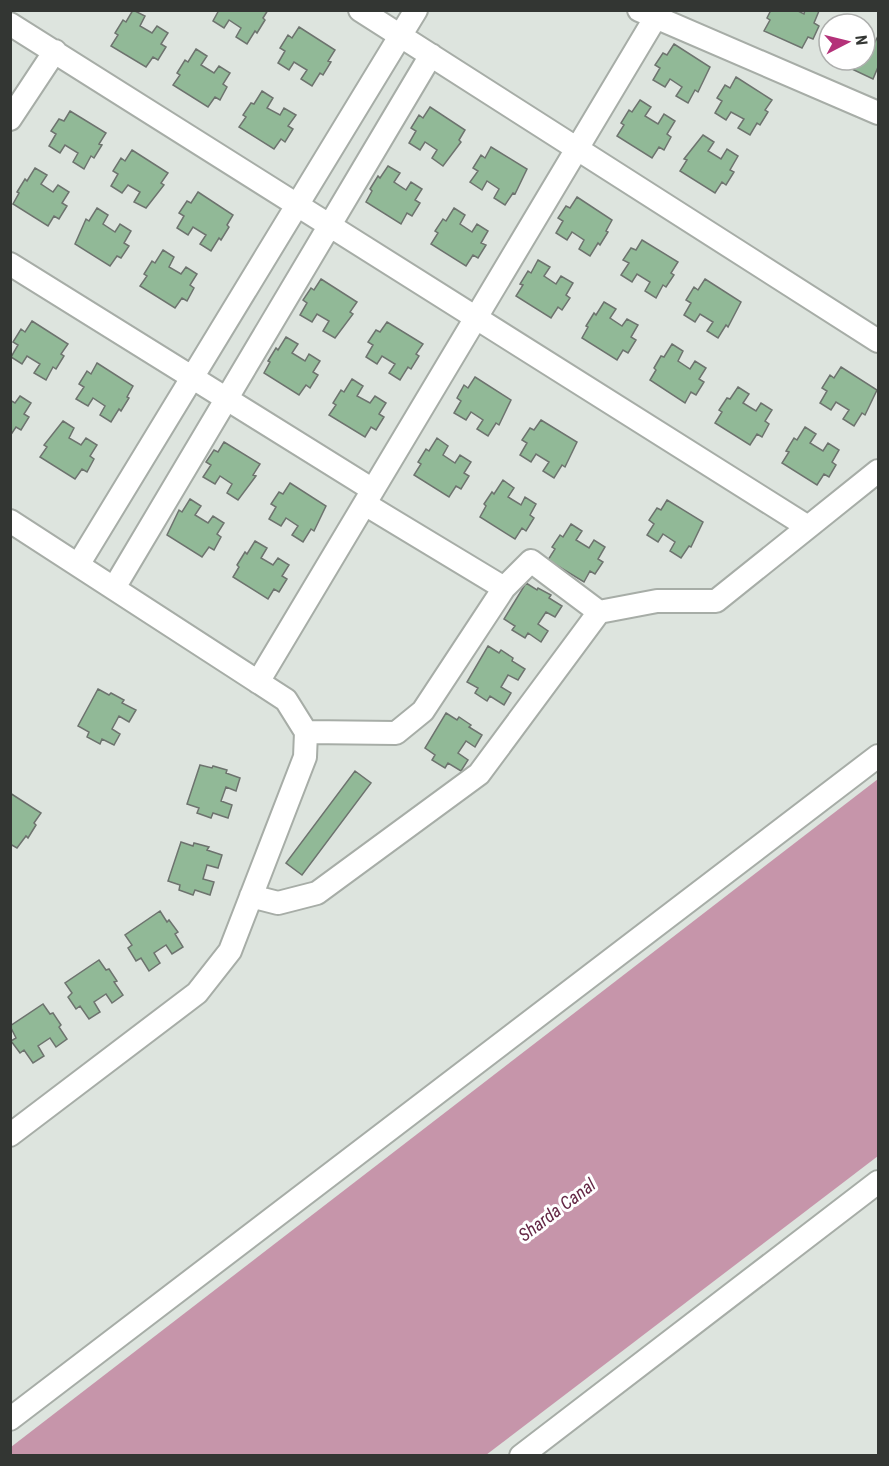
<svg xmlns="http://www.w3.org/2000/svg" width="889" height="1466" viewBox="0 0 889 1466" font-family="'Roboto Condensed',sans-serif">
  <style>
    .water { fill: #c695aa }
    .building { fill: #91b997; stroke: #6d736e; stroke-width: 1.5 }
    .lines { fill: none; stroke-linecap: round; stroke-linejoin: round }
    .minor-casing { stroke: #a7ada7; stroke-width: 26 }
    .minor { stroke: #fff; stroke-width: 22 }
    .labels { text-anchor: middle; stroke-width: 6; stroke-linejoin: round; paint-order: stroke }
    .water-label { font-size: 18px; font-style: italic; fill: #652846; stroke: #fff }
  </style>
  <rect width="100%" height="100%" fill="#dde4de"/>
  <path class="water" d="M878 779V1156L486 1455H11V1447Z"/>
  <path class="building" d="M133 10 145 16 140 26 152 33 157 26 168 33 161 44 166 47 158 60 153 57 146 67 111 46 118 35 115 33 123 20 126 22Z
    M219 10H268L263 18 265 20 257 33 255 31 247 44 236 37 241 28 229 20 224 28 213 21Z
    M771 10H796L804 14 805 10 819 11 814 23 819 26 813 39 808 37 802 48 764 31 770 20 767 18Z
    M299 27 335 50 328 61 331 62 323 75 320 73 312 86 301 79 307 70 294 62 289 70 278 63 285 51 280 48 288 35 292 38Z
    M878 36V67L873 79 835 61 865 60V40L874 44Z
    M674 44 710 67 698 92 695 90 688 103 676 96 682 87 670 79 665 87 653 80 660 68 655 65 663 53 667 55Z
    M196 49 207 56 201 65 214 73 219 66 230 73 223 84 227 87 220 100 215 97 208 107 173 85 180 75 177 73 185 60 188 62Z
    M736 77 772 100 765 110 768 112 760 125 757 123 750 135 738 128 744 119 731 112 726 120 715 113 722 101 717 98 725 85 730 88Z
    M262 91 273 98 267 108 280 115 284 108 296 115 288 126 293 129 285 142 281 139 274 149 239 127 246 117 243 115 251 103 254 104Z
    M640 100 651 107 645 116 658 124 664 114 675 121 667 134 671 137 664 150 659 147 652 158 617 136 624 125 621 123 629 110 632 112Z
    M430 107 465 130 459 140 461 142 443 166 432 158 437 150 425 142 420 150 409 143 416 131 411 128 419 115 423 118Z
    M70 111 106 133 99 144 102 145 94 158 91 156 84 169 73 162 78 153 65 145 60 153 49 146 56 134 51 131 59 119 64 121Z
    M703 135 714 142 708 151 721 159 727 149 738 156 730 170 734 172 726 185 722 182 715 193 680 171 687 160 684 159Z
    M491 147 527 169 515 194 513 193 505 205 494 198 499 189 487 181 482 190 470 182 478 171 473 168 481 155 485 158Z
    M132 150 168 173 161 183 164 185 146 208 134 202 140 192 128 185 122 193 111 186 118 174 113 171 121 158 125 161Z
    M388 166 400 173 394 182 406 190 411 182 422 189 415 200 420 203 412 216 407 213 401 224 366 202 372 191 370 189 378 176 380 178Z
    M35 168 47 175 41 184 53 192 58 185 69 192 62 203 67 206 59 219 54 216 48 226 13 204 19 193 17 192 25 179 27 181Z
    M198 192 233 215 227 225 229 227 221 240 219 238 211 251 200 244 206 235 193 227 188 235 177 228 184 216 179 213 187 201 191 203Z
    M577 197 612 220 606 231 608 232 600 245 598 243 590 256 579 249 584 240 572 232 567 240 556 233 563 221 558 218 566 206 570 208Z
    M97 208 108 215 103 224 115 232 120 224 131 231 124 243 129 246 121 258 117 256 110 266 75 244 86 219 89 221Z
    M454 208 465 215 460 224 472 232 477 224 488 231 481 243 486 245 478 258 473 255 466 266 431 244 438 233 435 231 443 219 446 221Z
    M642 240 678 262 671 273 674 275 666 287 663 285 656 298 645 291 650 282 637 274 632 282 621 275 629 263 623 260 631 248 636 250Z
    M163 250 174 257 169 267 181 274 186 267 197 274 190 285 194 288 187 301 182 298 175 308 140 286 147 276 144 274 152 261 155 263Z
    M538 260 550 267 544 276 556 284 561 276 573 283 566 295 570 298 562 310 558 307 551 318 516 296 523 285 520 284 528 271 531 273Z
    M321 279 357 302 350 312 353 314 335 338 323 331 329 321 317 314 312 322 300 315 307 303 303 300 311 288 314 290Z
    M705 279 741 302 728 327 726 325 718 338 707 331 713 322 700 314 695 322 684 315 691 303 686 300 694 287 698 290Z
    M604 302 616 309 610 318 622 326 627 319 638 325 631 337 636 340 628 353 623 350 617 360 582 338 588 327 586 326 594 313 596 315Z
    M32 321 68 344 61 354 64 356 56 369 53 367 46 380 34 373 40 364 27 356 22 364 11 357 18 345 13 342 21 329 25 332Z
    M387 322 423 344 416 354 419 356 411 369 408 367 400 380 389 373 395 364 382 356 377 364 366 357 373 345 368 342 376 330 380 332Z
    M286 337 298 344 292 353 305 361 309 354 320 361 313 372 318 375 310 388 306 385 299 395 264 373 270 362 268 361 276 348 278 350Z
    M672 344 683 351 678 361 690 369 695 361 706 368 699 379 704 382 696 395 691 392 685 403 650 380 656 370 654 368 661 356 664 357Z
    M97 363 133 386 127 397 129 398 121 411 119 409 111 422 100 415 105 406 93 398 88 406 76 399 84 387 79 384 87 371 91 374Z
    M841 367 877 390 865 415 862 413 854 426 843 419 849 410 836 402 831 410 820 403 827 391 822 388 830 375 834 378Z
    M475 377 511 400 499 425 496 423 488 436 477 429 483 420 471 412 466 420 454 413 461 401 457 398 464 385 468 388Z
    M352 379 363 386 357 396 370 403 375 396 386 403 379 414 384 417 376 430 371 427 365 437 329 415 336 405 333 403 341 390 344 392Z
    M738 387 749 394 743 403 756 411 761 403 772 410 765 421 769 424 762 437 757 434 750 445 715 423 722 412 719 410 727 398 730 399Z
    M20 396 31 403 24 414 29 417 21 430 16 427 10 436V400L15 403Z
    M541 420 577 442 565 467 562 465 554 478 543 471 549 462 536 454 531 462 520 455 527 443 522 440 530 428 534 430Z
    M63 421 74 428 69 438 81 445 86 438 97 445 90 456 94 459 87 472 82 469 75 479 40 457 47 447 44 445Z
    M805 427 816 434 810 443 823 451 828 443 839 450 832 462 836 465 829 477 824 474 817 485 782 463 789 452 786 451 794 438 797 440Z
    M437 438 448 446 443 455 455 463 460 455 471 462 464 473 469 476 461 489 456 486 449 497 414 475 421 464 418 462 426 449 429 451Z
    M224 442 260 464 253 475 256 476 238 500 227 493 232 484 220 476 215 484 203 477 211 465 206 462 214 450 218 452Z
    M503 480 514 488 508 497 521 505 525 497 536 504 530 515 534 518 526 531 522 528 515 539 480 517 486 506 484 504 492 492 494 494Z
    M290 483 326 506 314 531 311 529 303 542 292 535 298 526 286 518 281 526 269 519 276 507 271 504 279 492 283 494Z
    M190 499 201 506 195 515 208 523 213 516 224 523 217 534 221 537 214 550 209 547 202 557 167 535 179 510 182 512Z
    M667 500 703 522 691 547 689 546 681 558 670 551 675 542 663 534 658 542 647 535 654 524 649 520 657 508 661 510Z
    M571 524 582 531 576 540 589 548 594 540 605 547 598 559 603 562 595 574 590 571 584 582 548 560 555 549 552 547 560 535 563 537Z
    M255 541 267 548 261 558 273 565 278 558 289 565 282 576 287 579 279 592 274 589 268 599 233 577 239 567 237 565 245 552 247 554Z
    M526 583 537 590 538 588 551 595 549 598 562 606 555 617 546 612 538 624 548 631 541 642 528 633 525 638 512 630 515 626 504 619Z
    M488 646 499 653 501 650 513 658 512 661 525 669 518 680 508 675 501 687 511 693 504 705 490 696 487 701 475 693 478 688 467 682Z
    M98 689 109 695 111 693 124 700 122 703 136 710 129 722 119 716 112 729 120 734 114 745 102 739 100 744 87 737 89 732 78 726Z
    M446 713 457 720 459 717 471 725 469 727 482 735 475 747 466 741 458 753 468 760 461 771 448 763 445 768 432 760 435 755 425 748Z
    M200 765 212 768 213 766 227 770 226 773 240 778 236 791 226 787 221 801 232 805 228 818 213 813 211 818 197 813 199 808 187 804Z
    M355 771 371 783 302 875 286 863Z
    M10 793 41 813 34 823 36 825 28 838 26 836 17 848 10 844Z
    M181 842 193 846 194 843 209 847 207 850 222 855 218 868 207 865 203 879 214 882 210 895 195 890 193 895 179 890 180 885 168 881Z
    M160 911 167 922 169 920 178 932 175 934 183 947 172 954 166 945 154 953 160 963 149 971 141 958 136 961 128 948 132 945 125 935Z
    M99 960 106 970 109 969 117 981 114 982 123 995 112 1003 106 994 94 1002 100 1012 89 1019 80 1006 76 1009 68 997 72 993 65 983Z
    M43 1004 50 1014 53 1013 61 1025 59 1027 67 1039 56 1047 50 1038 38 1046 44 1056 33 1063 24 1050 20 1053 11 1041 16 1038 10 1026Z"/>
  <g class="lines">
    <g class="minor-casing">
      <path id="minor" d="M360 10 878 341
        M639 10 878 113
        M10 24 808 527
        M10 119 55 51
        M10 264 373 490
        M365 504 504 588
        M10 521 286 700 306 732 305 757 230 951 197 993 10 1135
        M78 565 416 10
        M114 588 431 55
        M258 682 660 10
        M306 732 396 733 423 711 504 588 531 561 599 612
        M251 896 278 903 317 893 479 774 599 612 657 601H716L878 471
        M10 1419 878 756
        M521 1456 878 1182"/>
    </g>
    <use href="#minor" class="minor"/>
  </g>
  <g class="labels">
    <g class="water-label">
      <text transform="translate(557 1210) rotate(-37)" y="6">Sharda Canal</text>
    </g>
  </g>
  <rect width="889" height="1466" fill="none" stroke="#333633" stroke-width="24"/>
  <g transform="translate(847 42) rotate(83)"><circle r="28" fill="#ffffff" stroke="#adafad" stroke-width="1.5"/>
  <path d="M0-4.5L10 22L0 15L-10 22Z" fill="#b43179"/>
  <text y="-9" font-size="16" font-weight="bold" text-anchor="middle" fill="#333633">N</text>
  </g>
</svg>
